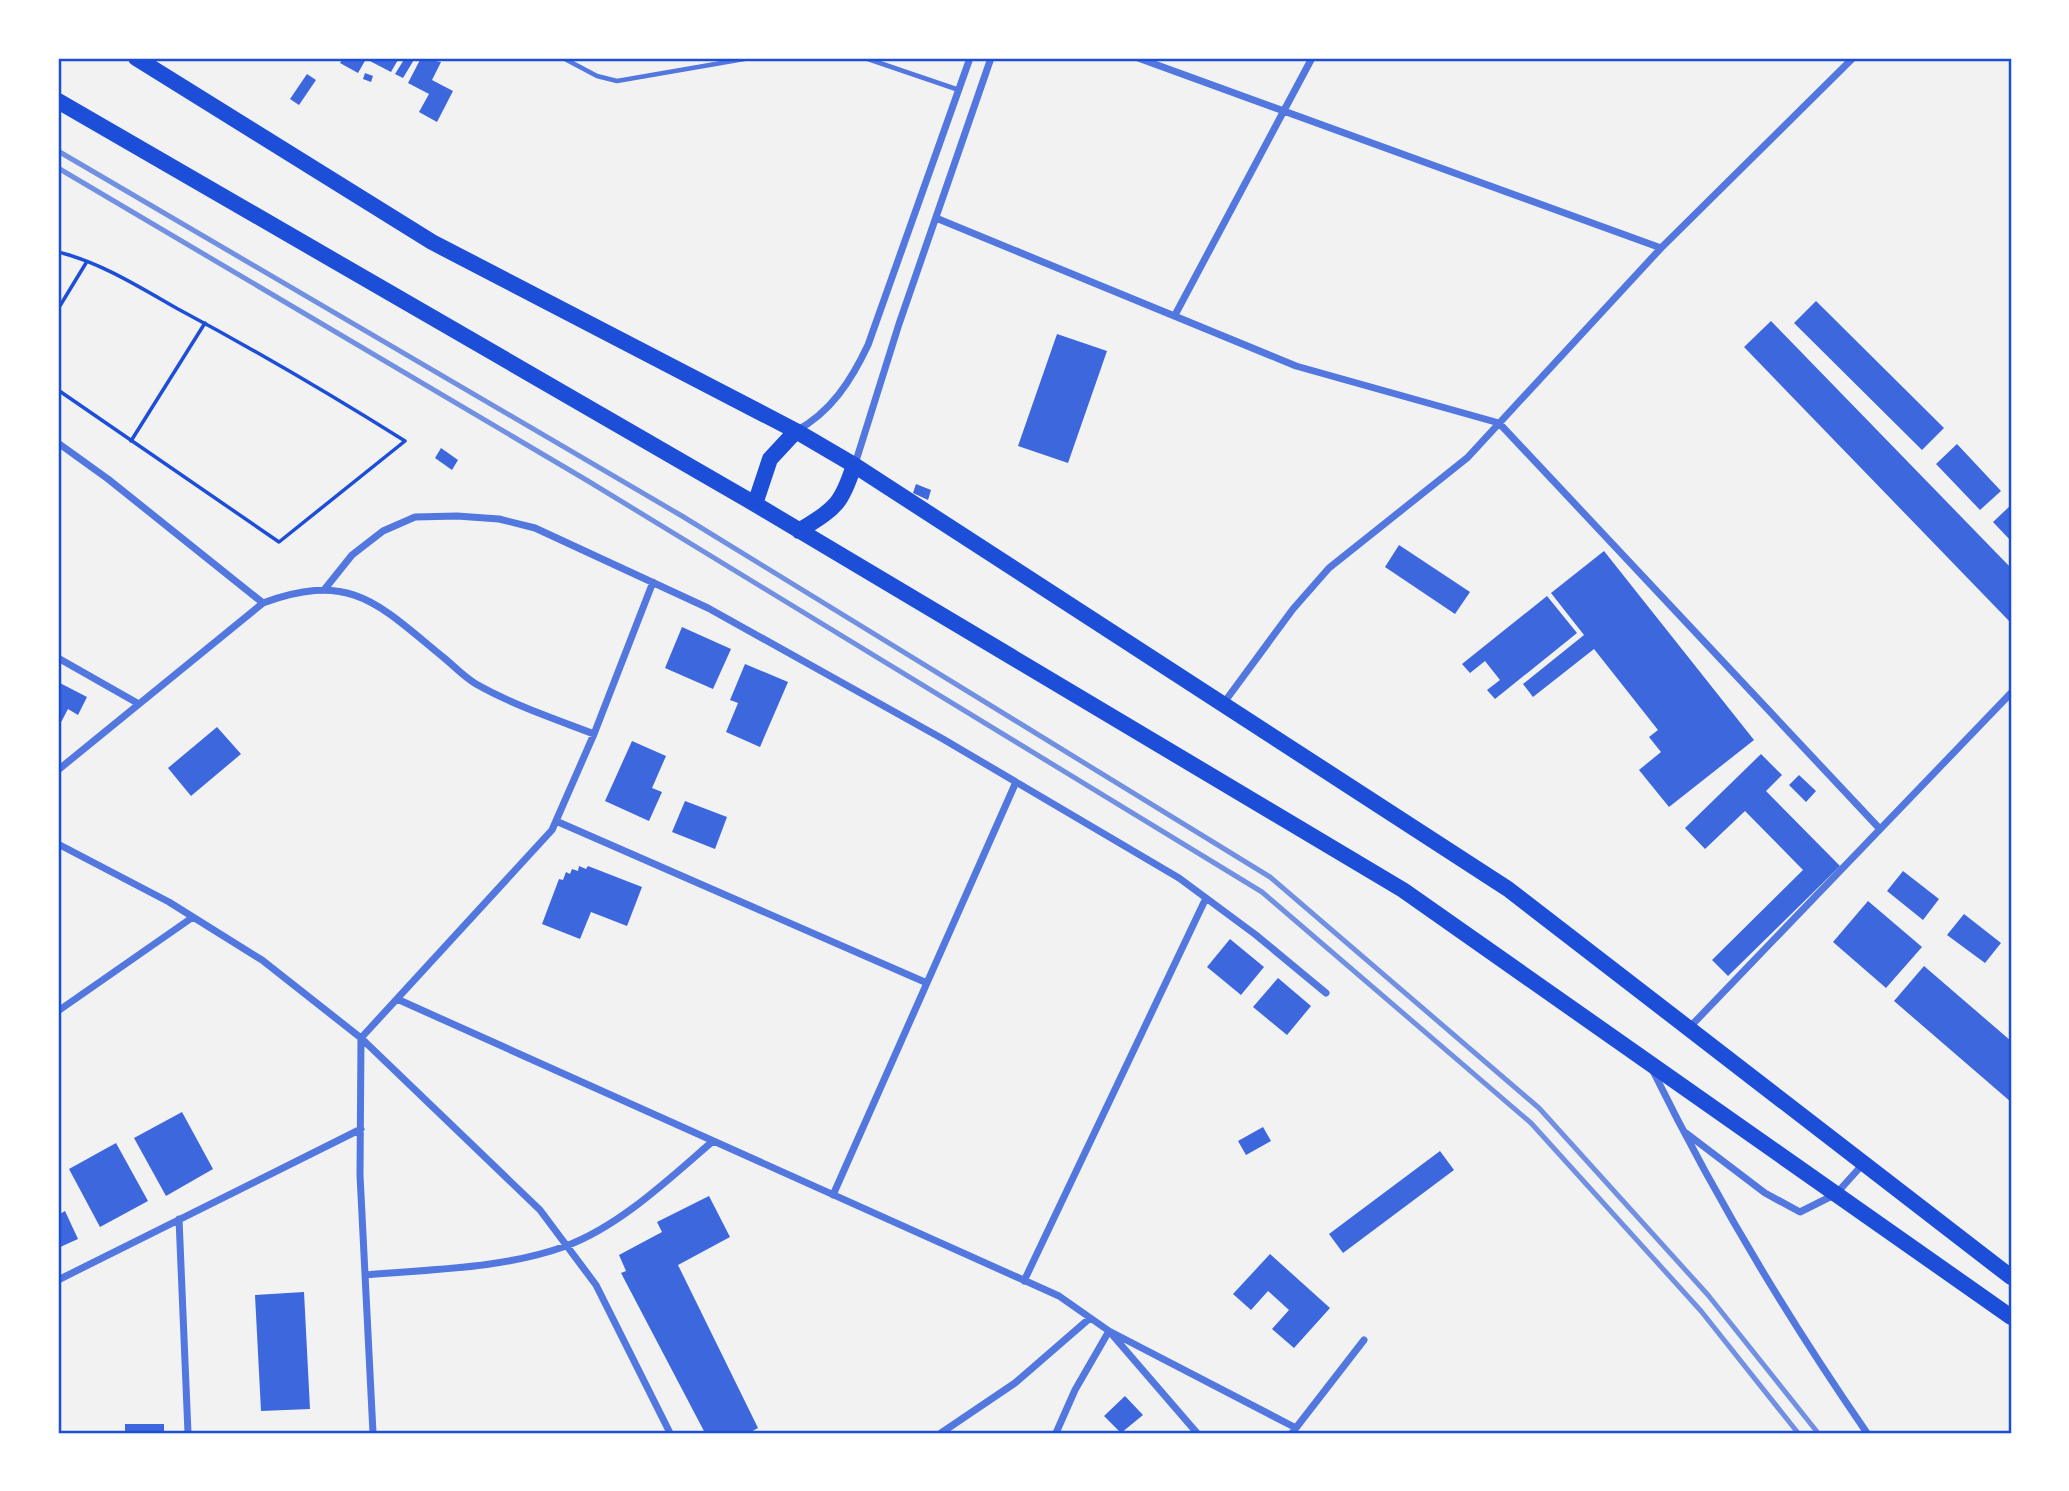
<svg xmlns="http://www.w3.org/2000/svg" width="2069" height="1491" viewBox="0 0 2069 1491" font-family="'Space Grotesk',sans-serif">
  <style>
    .building { fill: #3d67dc }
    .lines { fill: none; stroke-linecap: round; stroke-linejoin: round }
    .path { stroke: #1d4ed8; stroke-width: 3.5 }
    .service { stroke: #5277de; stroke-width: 4.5 }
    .minor { stroke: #5277de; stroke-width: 7 }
    .primary { stroke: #1d4ed8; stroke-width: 16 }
    .rail { stroke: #7290e2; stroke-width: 5 }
    .neatline { fill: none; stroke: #1d4ed8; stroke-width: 2.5 }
  </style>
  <rect width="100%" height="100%" fill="#f2f2f2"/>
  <path class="building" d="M343 58H399L391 72 366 59 358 73 340 63Z
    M405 58H415L403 78 395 74Z
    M421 58 441 62 432 80 453 91 437 122 419 112 429 94 408 83Z
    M365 73 373 76 371 82 363 79Z
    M307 74 316 80 299 105 290 99Z
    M1816 301 1944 428 1922 450 1794 323Z
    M1771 321 2011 568V623L1744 347Z
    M1057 334 1107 351 1068 463 1018 446Z
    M1957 444 2001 491 1980 510 1936 464Z
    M441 448 458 460 452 470 435 458Z
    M916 484 931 490 928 500 913 493Z
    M2011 505V541L1993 522Z
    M1399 545 1470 592 1455 614 1385 567Z
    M1604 551 1754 740 1669 807 1639 770 1661 752 1649 737 1658 730 1594 649 1533 697 1523 684 1584 635 1551 593Z
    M1547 596 1577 633 1495 699 1487 690 1500 680 1485 661 1470 673 1462 664Z
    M682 627 731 649 713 689 665 668Z
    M745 664 788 682 760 747 726 732 738 703 730 700Z
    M58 682 87 697 78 715 68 709 58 728Z
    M217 727 241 754 191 796 168 768Z
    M632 741 666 756 652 788 662 792 649 821 605 801Z
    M1761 754 1782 775 1766 791 1840 866 1728 976 1712 960 1803 870 1745 811 1705 849 1685 828Z
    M1799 775 1816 791 1806 802 1789 785Z
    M685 801 727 817 715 849 672 832Z
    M579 866 586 869 588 866 642 887 627 926 591 912 580 939 542 924 559 879 563 880 566 872 570 874 572 869 578 871Z
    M1903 871 1939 899 1923 920 1887 891Z
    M1868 901 1922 947 1886 988 1833 942Z
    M1964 914 2001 943 1985 963 1947 935Z
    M1230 939 1264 967 1241 995 1207 967Z
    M1924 966 2011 1041V1102L1894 1001Z
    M1278 978 1311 1006 1287 1035 1253 1007Z
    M182 1112 213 1169 166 1196 134 1138Z
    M1263 1127 1271 1141 1246 1155 1238 1141Z
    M116 1143 148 1201 100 1227 69 1169Z
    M1440 1151 1454 1170 1343 1253 1329 1234Z
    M709 1196 730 1237 678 1265 758 1428 749 1433H705L621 1273 626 1271 619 1255 662 1232 657 1222Z
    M65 1211 78 1239 58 1248V1215Z
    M1270 1254 1330 1308 1294 1348 1272 1329 1289 1310 1268 1291 1251 1310 1233 1294Z
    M304 1292 310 1409 261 1411 255 1295Z
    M1125 1396 1143 1415 1121 1433 1104 1416Z
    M125 1424H164V1433H125Z"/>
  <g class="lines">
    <path class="path" d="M58 252C100 262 141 288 178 309 255 350 330 394 405 441L279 542 58 390
      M58 309 86 263
      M131 441 205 323"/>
    <path class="service" d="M563 58 597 76 617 81 750 58
      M865 58 959 90"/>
    <path class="minor" d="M1138 58 1661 248
      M936 218 1296 366 1499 423 1879 828
      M1175 315 1312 58
      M796 431C831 412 851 381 868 345L970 58
      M58 443 108 479 263 603C351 571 377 603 443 657 454 666 464 677 476 684 513 705 555 719 594 734
      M855 464 899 324 991 58
      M324 590 352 555 383 531 415 517 457 516 499 519 535 528 708 608 943 739 1179 878 1256 935 1326 993
      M58 658 139 704
      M1223 704 1293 609 1329 568 1467 458 1661 248 1853 58
      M58 770 263 603
      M556 821 927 983
      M58 844 169 902 262 960 361 1038 540 1210 596 1285 670 1433
      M397 999 1059 1296 1109 1331 1296 1428
      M58 1011 193 917
      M1688 1029 2011 693
      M1653 1071C1715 1197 1787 1317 1867 1433
      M1686 1133 1765 1193 1800 1212 1836 1194 1863 1164
      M833 1195 1016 782
      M179 1219 188 1433
      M365 1275C431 1269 503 1269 566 1246 620 1226 670 1178 713 1141
      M58 1280 361 1129
      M1024 1281 1206 898
      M373 1433 360 1175 361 1038 552 830 594 734 653 582
      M941 1433 1015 1383 1090 1318
      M1056 1433 1075 1390 1109 1331 1197 1433
      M1292 1433 1364 1340"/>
    <path class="primary" d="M136 58 432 242 796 431 854 465 1508 889 2011 1277
      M58 101 755 504 1403 890 2011 1317
      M755 504 770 459 796 431
      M799 531C835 508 841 506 854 465"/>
    <path class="rail" d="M58 151 682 516 1270 877 1539 1108 1708 1295 1818 1433
      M58 168 588 481 1262 892 1531 1123 1701 1311 1798 1433"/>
  </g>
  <rect width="2069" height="1491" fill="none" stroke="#ffffff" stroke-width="119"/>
  <rect x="60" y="60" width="1950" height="1372" class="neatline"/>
</svg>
